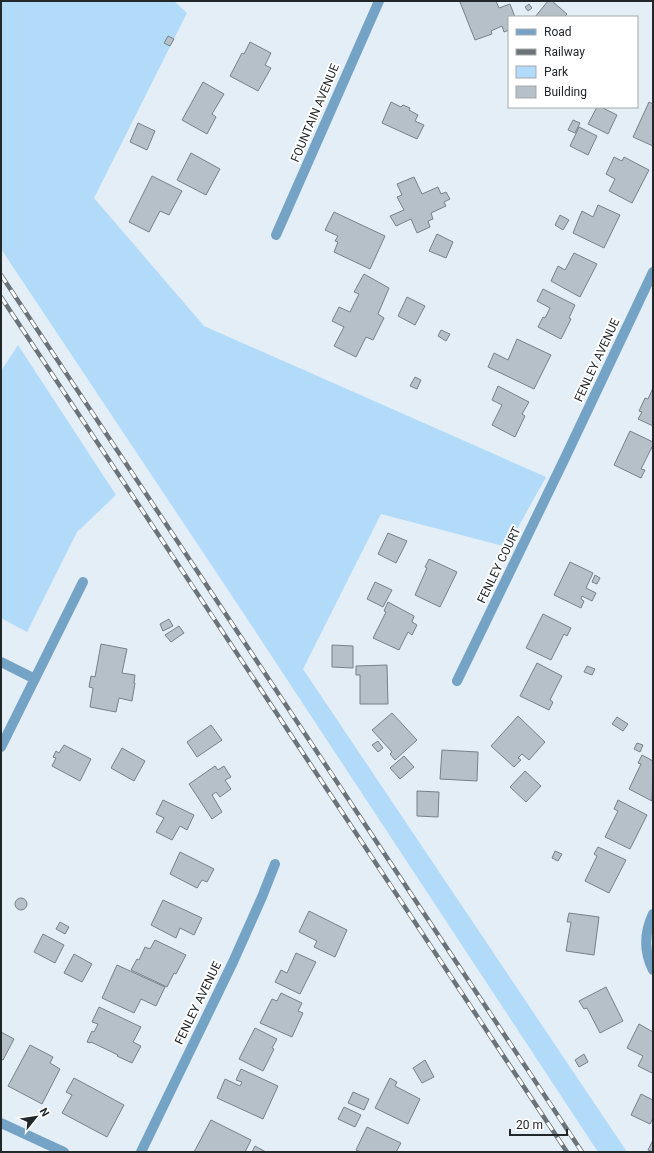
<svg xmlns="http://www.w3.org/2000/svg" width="654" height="1153" viewBox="0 0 654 1153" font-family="Roboto,sans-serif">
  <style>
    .green { fill: #b2daf9 }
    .building { fill: #b5c0c9; stroke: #778189 }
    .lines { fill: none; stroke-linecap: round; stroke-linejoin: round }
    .minor { stroke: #75a3c5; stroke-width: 10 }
    .rail-casing { stroke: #6b7378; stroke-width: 4.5 }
    .rail { stroke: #fff; stroke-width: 3; stroke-dasharray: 9; stroke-linecap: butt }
    .labels { text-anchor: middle; stroke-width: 4; stroke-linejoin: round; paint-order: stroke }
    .street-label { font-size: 12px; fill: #22272a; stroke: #fff }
  </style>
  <rect width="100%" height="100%" fill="#e3eef7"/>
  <path class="green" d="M1 1H174L187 13 94 198 204 326 546 477 507 547 381 514 303 669 627 1152H598L238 605 1 249Z
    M18 345 116 495 77 532 27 632 1 618V371Z"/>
  <path class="building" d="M462 1H496L499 8 510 4 515 17H509V30L504 32 502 26 491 31 492 34 475 40 460 2Z
    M548 1H552L567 14 564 17H535Z
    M529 4 532 8 528 11 525 7Z
    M168 36 174 39 170 46 164 43Z
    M250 42 271 53 265 65 271 68 258 91 230 76 242 53 244 54Z
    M203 82 224 94 212 114 216 117 207 134 182 120Z
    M391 102 401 107 403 105 410 108 409 110 418 115 415 121 424 125 417 139 382 123Z
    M649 102 653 104V146L633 137Z
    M597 107H601L617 115 608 134 588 124Z
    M573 120 580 123 575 133 568 130Z
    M138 123 155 131 147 150 130 142Z
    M579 127 597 136 588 155 570 146Z
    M191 153 220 169 206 195 177 180Z
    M614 157 622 161 624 157 649 170 632 203 609 191 615 179 606 174Z
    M152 176 182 191 169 215 160 211 149 232 129 222Z
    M414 177 422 194 438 187 441 194 446 192 450 199 444 202 446 206 431 213 433 219 428 221 430 227 417 233 411 219 396 226 390 216 404 210 397 197 402 195 397 184Z
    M598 205 620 215 604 248 573 233 582 211 593 217Z
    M334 212 385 236 370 269 334 252 338 242 335 241 338 236 325 230Z
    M560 215 569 220 563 230 555 225Z
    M437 234 453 242 446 258 429 251Z
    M574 253 597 264 580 297 551 281 558 266 565 270Z
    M364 274 389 288 378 314 384 318 373 340 366 337 356 357 334 346 344 327 332 321 339 307 350 312 359 294 354 292Z
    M543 289 575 305 569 318 571 319 561 339 538 327 543 317 545 318 550 308 537 301Z
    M407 297 425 306 415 325 398 316Z
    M441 330 450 334 446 341 438 336Z
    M517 339 551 355 534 389 488 367 494 353 508 360Z
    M415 377 421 380 417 389 410 386Z
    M498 386 529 402 522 414 525 416 515 437 492 425 502 405 492 400Z
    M653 388V426L638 419 642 412 639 411 645 398 648 399Z
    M630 431 653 442V445L641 469 645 470 641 478 614 465Z
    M388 533 407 541 396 563 378 554Z
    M429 559 457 572 440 607 415 595 427 568 425 567Z
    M570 562 593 573 586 588 596 593 592 601 582 596 581 599 584 601 581 608 554 595Z
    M595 575 600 578 597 584 592 582Z
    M375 582 392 590 383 607 367 599Z
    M388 602 414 616 412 622 417 625 412 635 408 632 399 650 373 638 386 612 384 611Z
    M543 614 571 628 567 636 564 634 551 660 526 648Z
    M169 619 173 626 163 631 160 624Z
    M179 626 184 633 171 642 165 635Z
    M101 644 127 649 122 673 135 675 134 683H135L132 701 119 698 116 712 90 707 93 688 89 687 91 676 95 677Z
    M332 645 353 646V668L332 667Z
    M537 663 562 676 550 700 553 702 549 710 520 696Z
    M387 665 388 704H360V675H356V666Z
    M587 666 595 669 592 675 584 672Z
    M392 713 417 740 395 760 390 754 392 752 372 730Z
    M518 716 545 742 529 760 522 754 518 758 521 760 514 767 491 746Z
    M617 717 628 724 623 731 612 724Z
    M211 725 222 740 197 757 187 742Z
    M378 741 383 748 378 752 372 745Z
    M637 743 643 745 640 752 634 749Z
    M64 745 91 759 80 781 52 766 56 758 53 757 56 751 59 753Z
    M122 748 145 761 134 781 111 768Z
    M442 750 478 752 477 781 440 779Z
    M642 755 653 761 652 801 629 789 641 764 638 763Z
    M404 756 414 767 400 779 390 768Z
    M215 766 218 770 224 766 231 777 225 780 231 789 220 797 216 792 212 795 222 812 212 819 189 784Z
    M525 771 541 786 526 802 510 787Z
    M417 791 439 792 438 817 417 816Z
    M163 800 194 815 187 830 180 826 172 840 156 832 164 818 156 814Z
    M618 800 647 815 630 849 605 837 618 811 614 809Z
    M598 847 626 860 609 893 585 881 597 856 594 854Z
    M555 851 562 854 558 861 552 858Z
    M180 852 214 869 207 882 202 880 197 888 170 874Z
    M15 904a6 6 0 1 1 12 0a6 6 0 1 1-12 0Z
    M163 900 202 918 194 935 180 928 176 938 151 925Z
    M309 911 347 930 335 957 314 947 317 941 299 932Z
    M569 913 599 917 594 955 566 951 571 922H567Z
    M60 922 69 927 65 934 56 929Z
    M43 934 64 945 55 963 34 952Z
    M155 940 186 955 176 974 174 973 167 987 131 970 137 959 139 960 145 947 150 949Z
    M296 953 316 962 300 994 275 982 281 970 287 973Z
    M74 954 92 964 82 982 64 973Z
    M117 965 165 987 156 1006 141 999 134 1013 102 998Z
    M606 987 623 1021 600 1033 587 1008 584 1009 579 1001Z
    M281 993 302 1003 298 1011 303 1013 292 1037 260 1023 272 999 277 1001Z
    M99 1007 141 1027 133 1042 141 1046 132 1063 117 1056 118 1055 91 1042 90 1043 87 1042 92 1031 94 1032 98 1024 92 1022Z
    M639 1024 653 1032V1070L652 1073 638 1066 643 1056 627 1048Z
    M255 1028 277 1039 272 1048 274 1049 263 1071 239 1059Z
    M1 1032 14 1039 3 1060 1 1059Z
    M30 1045 53 1057 50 1063 60 1069 42 1104 8 1086Z
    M584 1054 588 1062 579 1067 575 1060Z
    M425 1060 434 1077 422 1083 413 1068Z
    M241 1069 278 1086 263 1119 217 1098 225 1079 240 1086 242 1082 236 1080Z
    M74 1078 124 1105 107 1137 62 1113 72 1095 66 1092Z
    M390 1078 397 1082 395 1086 420 1099 408 1124 375 1108Z
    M353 1092 369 1099 364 1110 348 1103Z
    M641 1094 653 1100V1118L650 1124 631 1115Z
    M344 1107 361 1115 355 1127 338 1119Z
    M211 1120 251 1140 245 1152H194Z
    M367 1127 401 1143 396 1152H361L356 1150Z
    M653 1140V1152L648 1150Z
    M255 1146 266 1152H252Z"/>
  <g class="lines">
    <path class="minor" d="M276 235 379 1
      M1 662 35 679
      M457 681 564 460 653 272
      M1 747 83 582
      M653 914C644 933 644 952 653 970
      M1 1123 64 1152
      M141 1152 233 962 262 897 275 864"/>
    <g class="rail-casing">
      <path id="rail" d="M1 275 582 1152
        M1 297 567 1152"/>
    </g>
    <use href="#rail" class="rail"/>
  </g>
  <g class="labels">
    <g class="street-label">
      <text transform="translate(315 113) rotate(-67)" y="4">FOUNTAIN AVENUE</text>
      <text transform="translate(597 360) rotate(-65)" y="4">FENLEY AVENUE</text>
      <text transform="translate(499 565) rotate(-64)" y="4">FENLEY COURT</text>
      <text transform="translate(198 1003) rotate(-64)" y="4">FENLEY AVENUE</text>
    </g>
  </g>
  <rect width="654" height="1153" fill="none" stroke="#22272a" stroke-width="4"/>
  <rect x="508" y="16" width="130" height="92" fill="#ffffff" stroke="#a7a9aa"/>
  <rect x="516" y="29" width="20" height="6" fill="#75a3c5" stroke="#a7a9aa"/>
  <text x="544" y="36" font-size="12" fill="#22272a">Road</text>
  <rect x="516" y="49" width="20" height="6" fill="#6b7378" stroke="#a7a9aa"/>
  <text x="544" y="56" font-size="12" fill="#22272a">Railway</text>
  <rect x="516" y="66" width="20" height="12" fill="#b2daf9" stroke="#a7a9aa"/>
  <text x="544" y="76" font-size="12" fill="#22272a">Park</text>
  <rect x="516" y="86" width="20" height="12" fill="#b5c0c9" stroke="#a7a9aa"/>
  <text x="544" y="96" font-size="12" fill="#22272a">Building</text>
  <g transform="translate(36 1117) rotate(60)" stroke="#ffffff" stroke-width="3" paint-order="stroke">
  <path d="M0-3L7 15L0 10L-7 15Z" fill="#22272a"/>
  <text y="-6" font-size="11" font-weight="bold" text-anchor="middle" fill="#22272a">N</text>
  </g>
  <path d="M510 1129v6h57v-6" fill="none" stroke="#22272a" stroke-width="2"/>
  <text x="516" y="1129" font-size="12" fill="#22272a" stroke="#ffffff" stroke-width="3" paint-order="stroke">20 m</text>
</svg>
